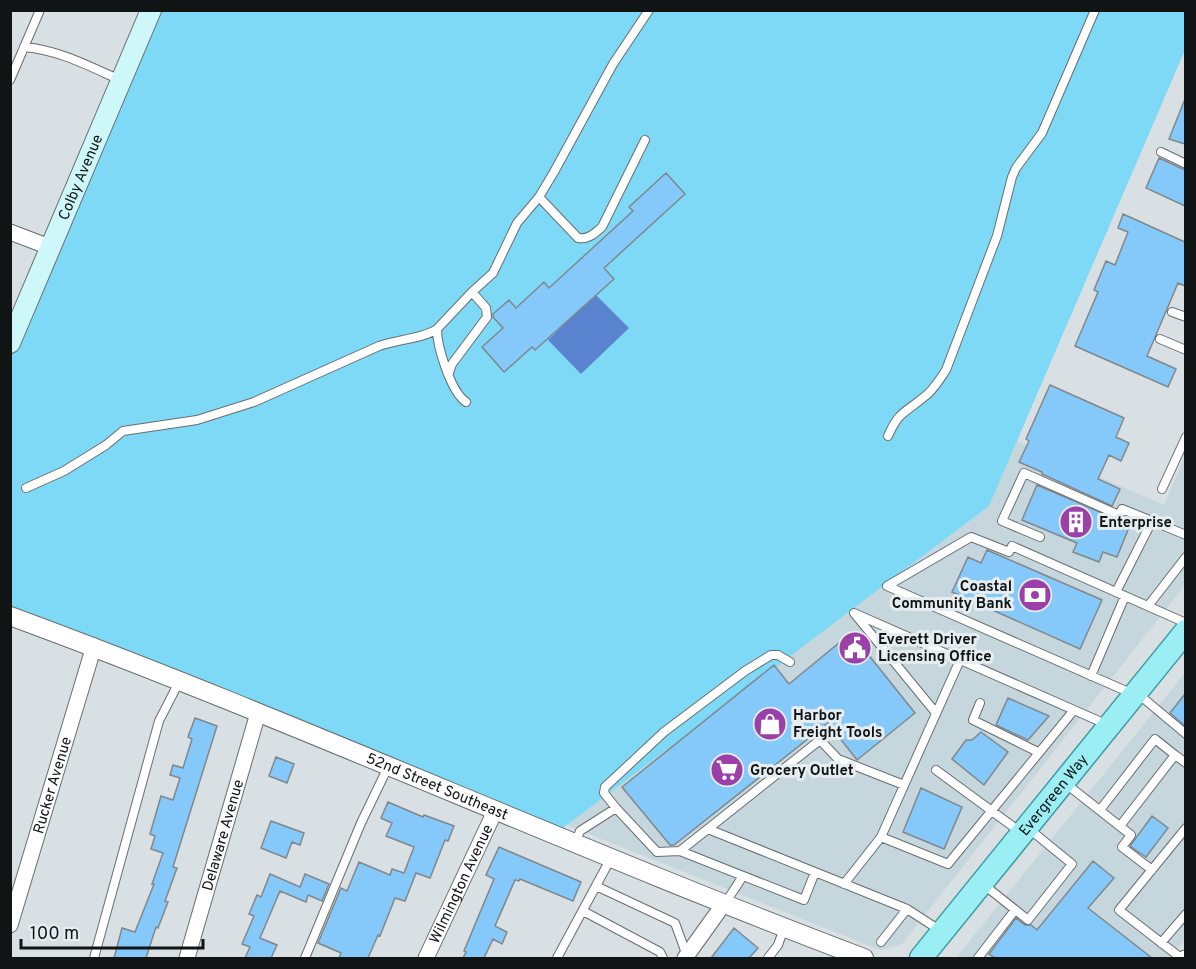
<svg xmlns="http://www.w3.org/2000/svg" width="1196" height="969" viewBox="0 0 1196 969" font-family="Overpass,sans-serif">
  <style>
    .built { fill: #c5d6dc }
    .green { fill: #7ed9f7 }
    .water { fill: #5a84cf }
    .building { fill: #85c9fb; stroke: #81878b; stroke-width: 1.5 }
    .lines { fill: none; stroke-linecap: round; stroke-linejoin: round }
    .service-casing { stroke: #676e71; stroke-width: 10 }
    .minor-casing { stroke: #676e71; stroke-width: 17 }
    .tertiary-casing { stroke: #676e71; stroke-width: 20 }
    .secondary-casing { stroke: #676e71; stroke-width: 22 }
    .primary-casing { stroke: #3e9ba1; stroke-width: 25 }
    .service { stroke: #fff; stroke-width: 8 }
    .minor { stroke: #fff; stroke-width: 15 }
    .tertiary { stroke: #fff; stroke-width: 18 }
    .secondary { stroke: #cdf7f9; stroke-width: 20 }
    .primary { stroke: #9aeef4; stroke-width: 22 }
    .labels { text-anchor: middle; stroke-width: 6; stroke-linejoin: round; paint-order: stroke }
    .street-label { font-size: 15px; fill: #111415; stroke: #e5edf0 }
    .poi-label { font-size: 15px; font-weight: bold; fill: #111415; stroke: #e5edf0; text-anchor: start }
  </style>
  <rect width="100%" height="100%" fill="#d8e0e3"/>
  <path class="built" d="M1016 441 1164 505 1185 456V585L902 944 880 950 566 825 989 506Z
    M1185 673V940L1170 958H956Z"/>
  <path class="green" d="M151 11H1185V50L989 506 555 834 11 616V343Z"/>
  <path class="water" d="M595 294 629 328 581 374 548 340Z"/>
  <path class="building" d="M1185 99V144L1169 139Z
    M1159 158 1185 170V206L1146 188Z
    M666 173 685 194 604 268 614 279 535 350 532 347 504 372 482 347 503 328 493 317V314L509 300 516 308 544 282 549 288 633 211 629 207Z
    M1123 214 1185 242V286L1178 283 1147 356 1176 369 1168 387 1075 346 1098 292 1094 290 1106 261 1115 265 1128 232 1118 228Z
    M1050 385 1124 418 1116 437 1129 443 1121 461 1109 455 1098 479 1120 489 1112 506 1042 474V472L1019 462 1029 441 1026 439Z
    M1037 485 1130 525 1117 557 1103 552 1099 562 1073 552 1077 543 1022 520Z
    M987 550 1102 600 1080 649 952 592 968 557 981 563Z
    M851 633 915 713 857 760 828 723 674 845H670L622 787 774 665 789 684Z
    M1185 694V726L1170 713Z
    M1008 698 1049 716 1028 740 996 725Z
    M195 718 217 726 173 867 177 868 165 901 168 902 158 928 156 927 146 958H114L122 928 135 932 154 884H152L163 853 151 849 155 836 150 834 161 796 173 800 180 778 170 775 173 765 183 768 192 739 188 737Z
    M981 732 1008 752 984 785 952 759 966 740H972Z
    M276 757 294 764 287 783 269 776Z
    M921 788 962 807 944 849 903 832Z
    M388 802 423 817 424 815 454 826 448 841 445 840 430 878 416 873 405 901 395 898 380 936 378 935 368 958H339L341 953 318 943 341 888 347 891 359 862 390 875 392 869 404 873 414 847 386 836 392 823 381 818Z
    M1152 816 1168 828 1146 857 1130 846Z
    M271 821 304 833 300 845 292 842 286 858 261 848Z
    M499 847 581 882 573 901 520 879 519 881 515 880 495 926 507 932 502 944 493 939 484 958H463L466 952 464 951 494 879 486 875Z
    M1093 861 1114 878 1088 908 1152 958H995L989 954 1016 918 1025 925H1031L1037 930Z
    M270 874 300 887 305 874 329 884 322 901 308 895 306 902 280 891 260 938 277 945 271 958H245L250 947 242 944 254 916 249 914 257 895 261 897Z
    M734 928 758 948 749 958H711Z"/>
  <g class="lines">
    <g class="service-casing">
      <path id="service" d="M24 47C59 50 89 66 120 80
        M10 80 40 10
        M1161 152 1186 164
        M539 197 578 238C588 240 595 233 602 227L645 140
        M1172 312 1186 317
        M1160 339 1186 350
        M449 373 452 364 487 317 486 308 472 292
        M466 402C451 392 437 347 437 329L472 292 493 273 517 223 539 197 554 172 613 64 649 10
        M888 436C899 411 905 413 924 397 934 390 939 380 946 370L997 236 1012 177 1016 168 1042 133 1095 10
        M26 488 64 471 106 445 123 431 197 420 254 402 379 346C395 340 425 338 437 329
        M1162 489 1186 437
        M1040 537 1002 521 1024 473 1119 515 1122 509 1152 521
        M1116 592 1152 521 1186 535
        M1148 606 1186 557
        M1091 676 1125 596
        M1137 693 1186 734
        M1133 694 887 586 971 537 1009 552 1012 546 1186 623
        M980 703 973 720 1038 752
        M936 713 854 613 1108 725
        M1175 755 1186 763
        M936 770 1019 831
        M1065 783 1131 835 1122 847 1152 870
        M616 808 604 793 605 787 664 732 745 671 771 655H778L790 662
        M1100 810 1155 739 1175 755 1120 826
        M708 829 907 909 941 931
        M881 837 948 864 1074 710
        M575 843 580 831 616 808 657 852 680 851 804 900 815 872
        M680 851 820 740 838 759 904 785
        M844 884 881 837 960 660
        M983 884 1028 920 1072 864 1028 828
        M596 886 675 923 687 956
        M724 905 743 876
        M583 911 660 952 663 958
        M881 942 907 909
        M1161 943 1186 914
        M94 958 159 721 179 682
        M305 958 361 823 388 767
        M557 958 611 858
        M768 958 778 945 784 928
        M978 958 1015 910
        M1181 958 1119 910 1186 828"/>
    </g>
    <g class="minor-casing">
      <g id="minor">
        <path d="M10 232 52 248"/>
        <path id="s1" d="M10 925 94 646"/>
        <path id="s2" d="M187 958 258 713"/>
        <path id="s3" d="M426 958 496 809"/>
        <path d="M685 958 723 905"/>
        <path d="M1185 958H1186"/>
      </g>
    </g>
    <g class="tertiary-casing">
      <g id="tertiary">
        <path id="s4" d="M10 616C298 722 577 850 864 958"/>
      </g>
    </g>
    <g class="secondary-casing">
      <g id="secondary">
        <path id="s5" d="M10 343 151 10"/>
      </g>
    </g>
    <g class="primary-casing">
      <g id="primary">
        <path id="s6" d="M921 958 1186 631"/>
      </g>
    </g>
    <use href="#service" class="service"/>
    <use href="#minor" class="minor"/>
    <use href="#tertiary" class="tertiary"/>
    <use href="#secondary" class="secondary"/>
    <use href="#primary" class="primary"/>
  </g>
  <defs>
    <g id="building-disc" transform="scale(1.725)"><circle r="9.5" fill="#9b3fa9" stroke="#e5edf0"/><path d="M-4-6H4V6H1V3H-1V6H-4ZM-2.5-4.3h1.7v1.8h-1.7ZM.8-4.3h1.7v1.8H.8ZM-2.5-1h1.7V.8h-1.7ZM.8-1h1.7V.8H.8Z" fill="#fff"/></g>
    <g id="bank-disc" transform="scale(1.725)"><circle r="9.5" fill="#9b3fa9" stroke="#e5edf0"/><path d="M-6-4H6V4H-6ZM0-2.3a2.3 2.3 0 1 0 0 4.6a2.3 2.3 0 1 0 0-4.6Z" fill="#fff"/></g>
    <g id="civic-disc" transform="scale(1.725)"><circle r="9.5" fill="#9b3fa9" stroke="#e5edf0"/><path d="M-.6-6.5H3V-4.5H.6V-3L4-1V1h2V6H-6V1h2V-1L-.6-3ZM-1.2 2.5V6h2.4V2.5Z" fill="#fff"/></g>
    <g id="shop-disc" transform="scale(1.725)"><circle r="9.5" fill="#9b3fa9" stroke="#e5edf0"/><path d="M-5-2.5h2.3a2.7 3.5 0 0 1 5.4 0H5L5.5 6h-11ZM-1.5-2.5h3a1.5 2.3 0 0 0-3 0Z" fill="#fff"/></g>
    <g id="supermarket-disc" transform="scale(1.725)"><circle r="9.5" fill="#9b3fa9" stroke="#e5edf0"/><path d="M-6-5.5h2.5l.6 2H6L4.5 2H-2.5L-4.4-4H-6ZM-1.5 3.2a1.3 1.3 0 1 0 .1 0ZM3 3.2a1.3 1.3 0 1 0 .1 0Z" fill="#fff"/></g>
  </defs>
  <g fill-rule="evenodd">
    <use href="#building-disc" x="1076" y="522"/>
    <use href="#bank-disc" x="1035" y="595"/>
    <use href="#civic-disc" x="855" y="648"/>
    <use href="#shop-disc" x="770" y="724"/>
    <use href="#supermarket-disc" x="727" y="770"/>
  </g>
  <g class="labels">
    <g class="street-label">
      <text dy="5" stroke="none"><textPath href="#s5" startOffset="180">Colby Avenue</textPath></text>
      <text dy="5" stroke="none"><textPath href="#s1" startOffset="146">Rucker Avenue</textPath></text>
      <text dy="5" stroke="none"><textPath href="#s4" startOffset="460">52nd Street Southeast</textPath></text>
      <text dy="5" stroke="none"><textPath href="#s6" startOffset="210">Evergreen Way</textPath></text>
      <text dy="5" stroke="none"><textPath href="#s2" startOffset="128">Delaware Avenue</textPath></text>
      <text dy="5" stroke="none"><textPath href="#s3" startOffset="82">Wilmington Avenue</textPath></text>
    </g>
    <g class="poi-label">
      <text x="1099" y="527">Enterprise</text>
      <text x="1012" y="591" text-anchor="end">Coastal<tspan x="1012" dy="17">Community Bank</tspan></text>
      <text x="878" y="644">Everett Driver<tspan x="878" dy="17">Licensing Office</tspan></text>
      <text x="793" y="720">Harbor<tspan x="793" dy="17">Freight Tools</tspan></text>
      <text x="750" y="775">Grocery Outlet</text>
    </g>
  </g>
  <rect width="1196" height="969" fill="none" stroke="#111415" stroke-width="24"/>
  <path d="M21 939v9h182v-9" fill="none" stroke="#111415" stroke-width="3"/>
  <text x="30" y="939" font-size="18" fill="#111415" stroke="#e5edf0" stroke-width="4.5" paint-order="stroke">100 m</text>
</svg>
